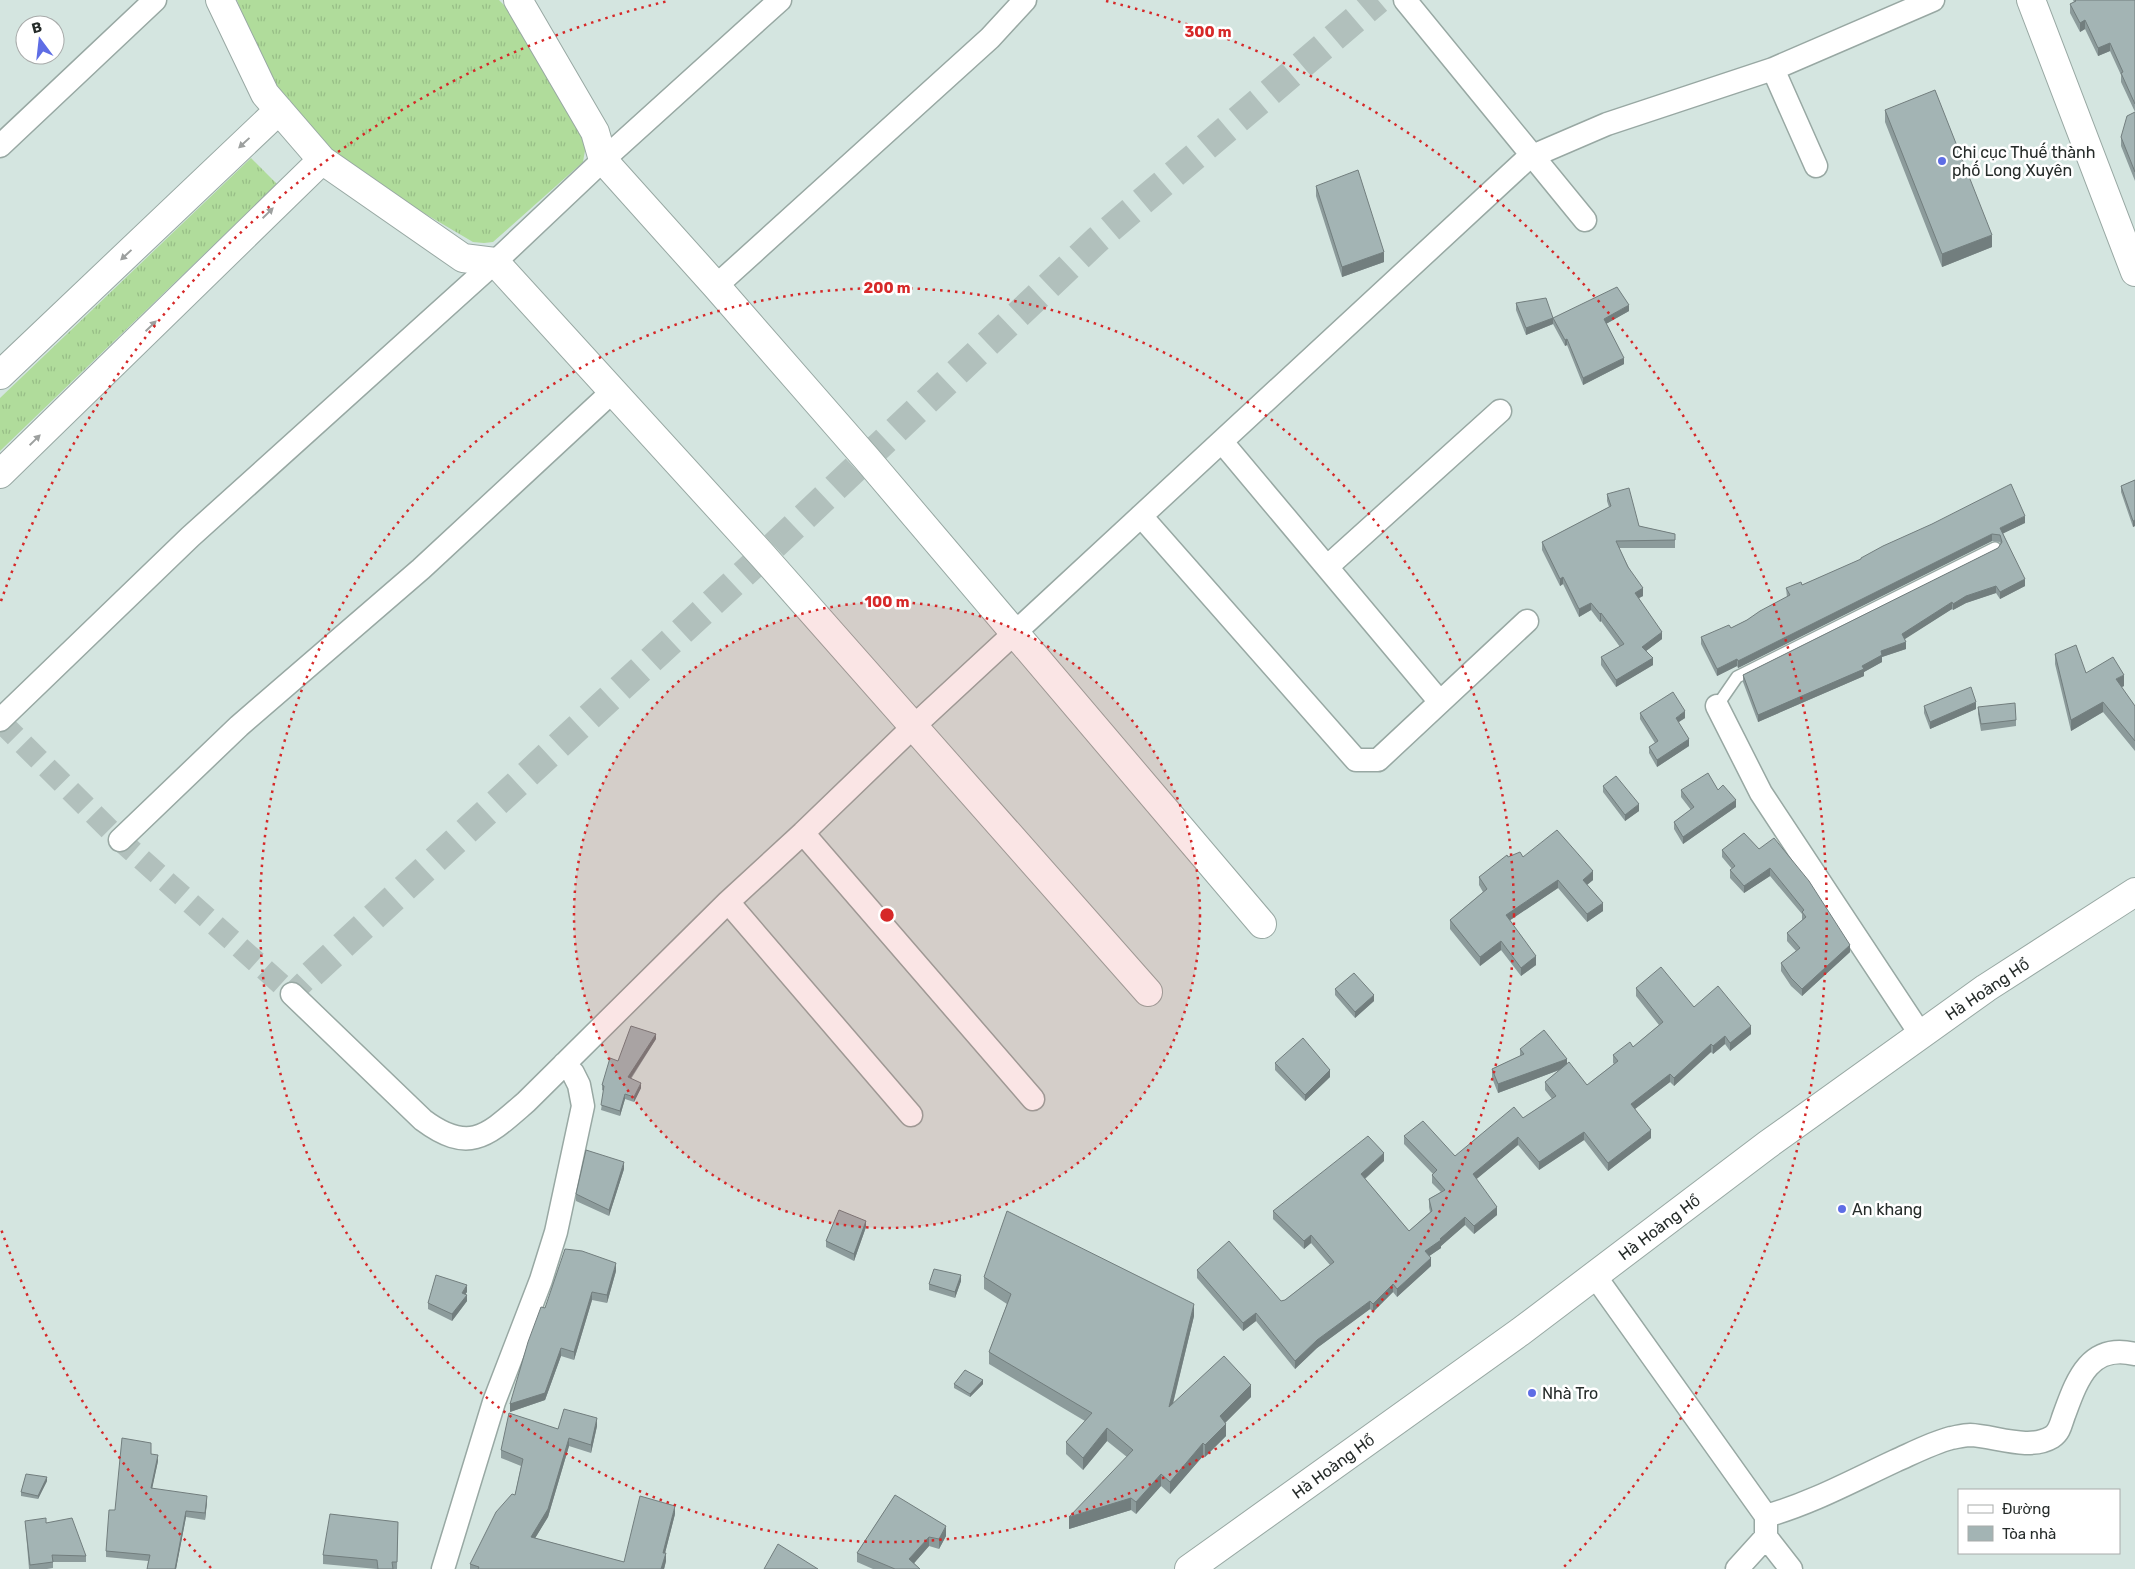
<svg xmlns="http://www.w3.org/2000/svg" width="2135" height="1569" viewBox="0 0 2135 1569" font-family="Rubik,sans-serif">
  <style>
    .grass { fill: url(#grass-tufts) }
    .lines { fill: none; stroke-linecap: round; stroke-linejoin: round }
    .minor-tunnel { stroke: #b1c0bc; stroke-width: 22; stroke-dasharray: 22 11; stroke-linecap: butt }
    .tertiary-tunnel { stroke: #b1c0bc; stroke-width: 28; stroke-dasharray: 28 14; stroke-linecap: butt }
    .service-casing { stroke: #98a8a3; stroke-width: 14 }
    .minor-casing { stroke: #98a8a3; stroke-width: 25 }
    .tertiary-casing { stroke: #98a8a3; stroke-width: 30 }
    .secondary-casing { stroke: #98a8a3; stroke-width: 30 }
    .service { stroke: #fff; stroke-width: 11 }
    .minor { stroke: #fff; stroke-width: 22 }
    .tertiary { stroke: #fff; stroke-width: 28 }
    .secondary { stroke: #fff; stroke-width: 28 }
    .wall { fill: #8c9b9b }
    .shaded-wall { fill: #727e7e }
    .building { fill: #a3b4b4; stroke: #727e7e }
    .oneway { fill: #9da09f }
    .ring { fill: none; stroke: #d62828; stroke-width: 2.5; stroke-dasharray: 2.5 5 }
    .poi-dot { fill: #5e6de5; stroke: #fff; stroke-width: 2 }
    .labels { text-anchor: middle; stroke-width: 5; stroke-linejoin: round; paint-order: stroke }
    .poi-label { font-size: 16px; fill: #262c2a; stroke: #fff; text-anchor: start }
    .street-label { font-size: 16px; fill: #262c2a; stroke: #fff }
    .centre { fill: #d62828; stroke: #fff; stroke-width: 2.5 }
    .ring-label { font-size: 15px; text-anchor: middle; font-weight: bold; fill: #d62828; stroke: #fff; stroke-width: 5; stroke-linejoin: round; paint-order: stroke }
  </style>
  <defs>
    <pattern id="grass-tufts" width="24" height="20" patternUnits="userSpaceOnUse" patternTransform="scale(1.25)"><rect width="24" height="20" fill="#b0dc9b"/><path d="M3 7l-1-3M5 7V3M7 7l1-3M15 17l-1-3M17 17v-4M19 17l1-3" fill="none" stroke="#97bd86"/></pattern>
  </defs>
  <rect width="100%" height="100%" fill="#d4e5e0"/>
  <path class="grass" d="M237 0H499L514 15 549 66 586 145 583 162 493 242 484 243 473 242 405 202 329 149 284 98 251 40Z
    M251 158 277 184 0 451V398Z"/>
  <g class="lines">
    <path class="minor-tunnel" d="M0 721 120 840 292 994 312 974"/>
    <path class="tertiary-tunnel" d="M312 974 763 556 1097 240 1378 0"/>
    <g class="service-casing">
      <path id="service" d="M1717 706 1737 677 1995 548"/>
    </g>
    <g class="minor-casing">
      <path id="minor" d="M1405 0 1585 220
        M1773 69 1816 166
        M0 146 155 0
        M716 286 990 38 1025 0
        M1222 442 1440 702
        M1141 516 1356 760H1378L1527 621
        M1327 567 1500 411
        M1717 706 1761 793 1921 1035
        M0 720 190 537 495 262 603 160 780 0
        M803 833 1033 1099
        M120 840 239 726 421 569 613 391
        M292 994 423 1120C470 1155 488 1135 526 1102L728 902
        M911 1115 728 902 803 833 914 726 1528 158 1607 124 1773 69 1933 0
        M1595 1276 1766 1516V1537L1737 1569
        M1766 1516C1812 1503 1852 1481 1895 1461 1913 1453 1932 1443 1951 1438 1957 1437 1964 1435 1970 1435 1995 1436 2029 1451 2052 1437 2060 1432 2061 1423 2064 1415 2077 1380 2089 1343 2135 1354
        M1766 1537 1791 1569
        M443 1569 494 1402 541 1280 556 1232 583 1106 579 1085 573 1073 564 1064"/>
    </g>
    <g class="tertiary-casing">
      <path id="tertiary" d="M220 0 265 94 322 160 463 258 495 262 763 556 1148 992
        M518 0 595 132 603 160 716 286 867 459 1262 924
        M2031 0 2135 272
        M0 375 279 110
        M0 474 322 160"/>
    </g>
    <g class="secondary-casing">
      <path id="secondary" d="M1189 1569 1520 1332 1767 1145 1986 988 2135 892"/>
    </g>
    <use href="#service" class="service"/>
    <use href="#minor" class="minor"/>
    <use href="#tertiary" class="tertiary"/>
    <use href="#secondary" class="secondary"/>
  </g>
  <path class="wall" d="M2073 0H2135V181L2121 146V137L2135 112 2121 82V75L2110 51 2098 56 2085 29 2080 32 2070 13V4L2074 2Z
    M1885 110 1992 247 1942 267 1885 122Z
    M1316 186 1384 262 1342 277 1316 196Z
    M1516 303 1553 318 1629 311 1606 324 1624 364 1583 385 1567 345 1565 346 1553 324 1526 335 1516 310Z
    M2135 480V526L2133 527 2121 492V486Z
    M1607 494 1639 526 1675 534V548H1619L1643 596 1639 598 1662 639 1646 651 1653 665 1616 687 1601 665V657L1620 647 1601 621 1600 622 1591 610 1579 617 1563 584 1560 586 1542 550V542L1609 507 1607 501Z
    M2025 523 2003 533 2025 586 2000 599 1996 593 1966 603 1953 610 1952 609 1904 639 1906 649 1882 657V662L1864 672V676L1758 722 1743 682V675L1998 548 2001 545 2000 542 1992 541 1738 668 1737 666 1717 676 1701 644V637L1731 628 1747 620 1787 597 1786 588 1802 585 1861 560V558Z
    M2055 654 2086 673 2124 686 2121 687 2135 706V751L2103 712 2071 731 2055 664Z
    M1924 706 1976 709 1930 729 1924 713Z
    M1978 707 2016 720V726L1981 731 1978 714Z
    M1640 713 1685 718 1678 722 1689 746 1657 767 1649 753V747L1655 743 1640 719Z
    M1603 786 1639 811 1625 821 1603 792Z
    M1681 790H1718L1736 807 1683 844 1674 829V822L1691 810 1681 797Z
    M1744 833 1850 952 1802 996 1791 986 1781 971V963L1796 951 1787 941V933L1802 920V914L1770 876 1744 893 1730 878V870L1732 869 1722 857V850Z
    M1508 857H1523L1593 880 1587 885 1603 911 1587 922 1558 888 1510 920 1536 965 1521 976 1501 950 1480 966 1450 929V920L1483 892 1479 885V877Z
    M1636 988 1694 1007 1751 1034 1730 1051 1725 1044 1713 1054 1711 1052 1674 1086 1670 1082 1635 1109 1651 1138 1608 1171 1584 1140 1539 1170 1518 1145 1476 1179 1497 1215 1474 1234 1465 1225 1441 1246V1248L1429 1256 1431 1266 1397 1297 1393 1292 1373 1312 1370 1309 1317 1348 1295 1369 1256 1321 1243 1331 1197 1278V1270L1281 1301 1285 1300 1330 1265 1311 1243 1304 1249 1273 1219V1211L1384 1161 1365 1179 1409 1231 1430 1212 1429 1207V1199L1441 1192 1432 1183V1175L1433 1174 1404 1144V1136L1455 1156 1523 1118 1552 1099 1545 1090V1082L1559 1070 1498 1093 1492 1078V1069L1520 1056V1049L1567 1064 1587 1085 1614 1064 1613 1063V1055L1633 1047 1659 1025 1636 996Z
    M1335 989 1374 1001 1355 1018 1335 995Z
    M656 1039 631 1079 641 1088 634 1102 625 1099 620 1116 601 1110 604 1091 602 1090V1085L618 1061Z
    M1275 1063 1330 1077 1305 1101 1275 1070Z
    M624 1169 609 1216 576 1201V1194Z
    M866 1227 854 1261 826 1247V1241Z
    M616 1271 607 1303 592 1300 574 1360 561 1356 545 1400 510 1412 545 1308Z
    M984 1277 1194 1316 1173 1404 1251 1397 1225 1423 1226 1436 1205 1457 1203 1456 1170 1494 1161 1486 1136 1514 1131 1510 1069 1529 1127 1457 1107 1441 1083 1470 1066 1454V1442L1085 1421 989 1364V1352L1007 1304 984 1289Z
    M961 1281 955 1298 929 1290V1284Z
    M467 1292 465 1294 467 1301 452 1321 428 1309V1303Z
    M954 1384H983L970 1397 954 1388Z
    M597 1426 591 1453 569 1446 548 1517 535 1538 624 1562 675 1514 665 1553 666 1561 664 1569H470V1564L515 1495 521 1466 501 1458V1450L558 1429Z
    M158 1461 152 1488 207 1502 205 1520 186 1517 176 1569H147L148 1561 106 1557V1551L115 1510Z
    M47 1481 38 1499 21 1496V1492Z
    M895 1495 946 1536 939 1549 929 1546 914 1563 920 1569H873L857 1562V1553Z
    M25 1521 46 1523 86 1556V1562H53V1568L47 1569H29Z
    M398 1522 397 1569H377L323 1564V1555Z"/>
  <path class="shaded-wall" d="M2085 20V29L2080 32V23Z
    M2110 43V51L2098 56V48Z
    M1992 235V247L1942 267V254Z
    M1384 252V262L1342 277V267Z
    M1629 305V311L1604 325V319Z
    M1553 318V324L1526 335V328Z
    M1567 339V345L1565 346V340Z
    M1624 358V364L1583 385V378Z
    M2025 516V523L2000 535V528Z
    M2135 520V526L2133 527V521Z
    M1992 534V541L1738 668V661Z
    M1563 577V584L1560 586V579Z
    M2025 579V586L2000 599V592Z
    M1996 586V593L1966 603 1953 610V604L1966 596Z
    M1643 588V596L1635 600V593Z
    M1952 602V609L1902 641V634Z
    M1591 603V610L1579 617V609Z
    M1601 613V621L1600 622V614Z
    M1662 632V639L1642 654V647Z
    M1906 642V649L1882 657V662L1864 672V676L1758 722V715L1862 666 1881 651Z
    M1653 658V665L1616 687V680Z
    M1737 659V666L1717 676V669Z
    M2124 675V686L2116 690V679Z
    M1976 702V709L1930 729V722Z
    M2103 702V712L2071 731V720Z
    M1685 711V718L1676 724V718Z
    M1689 739V746L1657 767V760Z
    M1736 800V807L1683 844V837Z
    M1639 804V811L1625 821V815Z
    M1770 868V876L1744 893V886Z
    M1593 871V880L1583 888V880Z
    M1558 880V888L1506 923V915Z
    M1603 903V911L1587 922V914Z
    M1501 941V950L1480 966V957Z
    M1850 945V952L1802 996V989Z
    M1536 956V965L1521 976V968Z
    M1374 995V1001L1355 1018V1012Z
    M1751 1026V1034L1730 1051V1043Z
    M656 1034V1039L628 1082V1077Z
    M1725 1036V1044L1713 1054V1046Z
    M1711 1044V1052L1674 1086V1078Z
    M1567 1059V1067L1498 1093V1084Z
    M1330 1070V1077L1305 1101V1095Z
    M1670 1074V1082L1631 1112V1104Z
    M641 1083V1088L634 1102V1097Z
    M625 1094V1099L620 1116V1111Z
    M1651 1130V1138L1608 1171V1163Z
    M1584 1132V1140L1539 1170V1162Z
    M1518 1137V1145L1473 1182V1174Z
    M1384 1153V1161L1361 1182V1174Z
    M624 1162V1169L609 1216V1210Z
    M1497 1207V1215L1474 1234V1226Z
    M1465 1217V1225L1441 1246V1248L1425 1259V1251Z
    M866 1221V1227L854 1261V1254Z
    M1311 1235V1243L1304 1249V1241Z
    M1431 1258V1266L1397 1297V1289Z
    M616 1263V1271L607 1303V1295Z
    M961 1275V1281L955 1298V1292Z
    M1393 1284V1292L1373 1312V1304Z
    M467 1285V1292L462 1299V1293Z
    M592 1292V1300L574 1360V1352Z
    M467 1295V1301L452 1321V1314Z
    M1370 1301V1309L1317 1348 1295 1369V1361L1317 1340Z
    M1194 1304V1316L1169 1419V1407Z
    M1256 1313V1321L1243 1331V1323Z
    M561 1348V1356L545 1400 510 1412V1404Z
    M983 1380V1384L970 1397V1394Z
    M1251 1385V1397L1220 1428V1416Z
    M597 1418V1426L591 1453V1445Z
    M1226 1424V1436L1205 1457V1445Z
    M1107 1428V1441L1083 1470V1458Z
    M569 1438V1446L548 1517 531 1545V1537Z
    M1203 1443V1456L1170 1494V1482Z
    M158 1455V1461L151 1494V1488Z
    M1161 1474V1486L1136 1514V1502Z
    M47 1477V1481L38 1499V1496Z
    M207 1496V1502L205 1520V1513Z
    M1131 1498V1510L1069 1529V1517Z
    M675 1506V1514L663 1561V1553Z
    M186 1511V1517L176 1569H175Z
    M946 1526V1536L939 1549V1539Z
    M929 1537V1546L909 1569V1559Z
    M666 1553V1561L664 1569H661Z"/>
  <path class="building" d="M2075 0H2135V104L2121 73 2123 72 2110 43 2098 48 2085 20 2080 23 2070 4 2076 1Z
    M1935 90 1992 235 1942 254 1885 110Z
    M2135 112V172L2121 137 2127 116Z
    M1358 170 1384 252 1342 267 1316 186Z
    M1617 287 1629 305 1604 319 1624 358 1583 378 1567 339 1565 340 1553 318Z
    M1546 298 1553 318 1526 328 1516 303Z
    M2135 480V520L2133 521 2121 486Z
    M2011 484 2025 516 2000 528 2025 579 2000 592 1996 586 1966 596 1953 604 1952 602 1902 634 1906 642 1881 651 1882 655 1862 666 1864 669 1758 715 1743 675 1998 548 2002 542 2000 535 1992 534 1738 661 1737 659 1717 669 1701 637 1729 625 1731 628 1747 620 1760 611 1790 595 1786 588 1801 582 1802 585 1861 559V558L1883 546 1932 524Z
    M1629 488 1639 526 1675 534V540L1616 541 1628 567 1643 588 1635 593 1662 632 1642 647 1653 658 1616 680 1601 657 1624 644 1601 613 1600 614 1591 603 1579 609 1563 577 1560 579 1542 542 1611 506 1607 494Z
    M2076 645 2086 673 2113 657 2124 675 2116 679 2135 706V741L2103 702 2071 720 2055 654Z
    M1971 687 1976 702 1930 722 1924 706Z
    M1673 692 1685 711 1676 718 1689 739 1657 760 1649 747 1658 741 1640 713Z
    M2015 703 2016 720 1981 724 1978 707Z
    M1708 773 1718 790 1723 785 1736 800 1683 837 1674 822 1694 807 1681 790Z
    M1616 776 1639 804 1625 815 1603 786Z
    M1557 830 1593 871 1583 880 1603 903 1587 914 1558 880 1506 915 1536 956 1521 968 1501 941 1480 957 1450 920 1487 889 1479 877 1507 855 1508 857 1520 852 1523 857Z
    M1744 833 1759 849 1774 838 1809 881 1850 945 1802 989 1791 978 1781 963 1800 948 1787 933 1806 917 1802 912 1804 910 1770 868 1744 886 1730 870 1735 866 1722 850Z
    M1661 967 1694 1007 1718 986 1751 1026 1730 1043 1725 1036 1713 1046 1711 1044 1674 1078 1670 1074 1631 1104 1651 1130 1608 1163 1584 1132 1539 1162 1518 1137 1473 1174 1497 1207 1474 1226 1465 1217 1440 1239 1441 1240 1425 1251 1431 1258 1397 1289 1393 1284 1373 1304 1370 1301 1317 1340 1295 1361 1256 1313 1243 1323 1197 1270 1229 1241 1281 1301 1285 1300 1334 1262 1311 1235 1304 1241 1273 1211 1368 1136 1384 1153 1361 1174 1409 1231 1432 1211 1429 1199 1445 1190 1432 1175 1437 1170 1404 1136 1423 1121 1455 1156 1514 1107 1523 1118 1556 1096 1545 1082 1569 1062 1587 1085 1618 1061 1613 1055 1630 1042 1633 1047 1663 1022 1636 988Z
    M1354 973 1374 995 1355 1012 1335 989Z
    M631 1026 656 1034 628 1077 641 1083 634 1097 625 1094 620 1111 601 1105 604 1086 602 1085 610 1058 618 1061Z
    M1544 1030 1567 1059 1498 1084 1492 1069 1524 1054 1520 1049Z
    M1303 1038 1330 1070 1305 1095 1275 1063Z
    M586 1150 624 1162 609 1210 576 1194Z
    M839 1210 866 1221 854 1254 826 1241Z
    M1007 1211 1194 1304 1169 1407 1224 1356 1251 1385 1220 1416 1226 1424 1205 1445 1203 1443 1170 1482 1161 1474 1136 1502 1131 1498 1069 1517 1133 1450 1107 1428 1083 1458 1066 1442 1092 1413 989 1352 1011 1294 984 1277Z
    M565 1249 582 1251 616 1263 607 1295 592 1292 574 1352 561 1348 545 1393 510 1404 528 1342 541 1307 545 1308Z
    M934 1269 961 1275 955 1292 929 1284Z
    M436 1275 467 1285 462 1293 467 1295 452 1314 428 1303Z
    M965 1370 983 1380 970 1394 954 1384Z
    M564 1409 597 1418 591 1445 569 1438 548 1509 531 1537 624 1562 640 1496 675 1506 663 1553H666L661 1569H478L479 1567 470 1564 496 1512 512 1494 515 1495 523 1459 501 1450 509 1413 558 1429Z
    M122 1438 151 1443V1454L158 1455 151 1488 207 1496 205 1513 186 1511 175 1569H147L150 1555 106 1551 109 1510H115Z
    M26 1474 47 1477 38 1496 21 1492Z
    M895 1495 946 1526 939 1539 929 1537 909 1559 920 1569H895L857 1553Z
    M330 1514 398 1522 397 1562H392L393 1569H378L377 1560 323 1555Z
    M46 1518V1523L72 1518 86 1556 52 1555 53 1562 30 1565 25 1521Z
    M778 1544 818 1569H764Z"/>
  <defs><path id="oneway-solid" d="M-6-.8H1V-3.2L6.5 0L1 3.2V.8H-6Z" transform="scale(1.25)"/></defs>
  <g class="oneway">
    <use href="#oneway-solid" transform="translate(244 143) rotate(137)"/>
    <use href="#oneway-solid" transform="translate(268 213) rotate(-44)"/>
    <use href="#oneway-solid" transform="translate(126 255) rotate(137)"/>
    <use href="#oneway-solid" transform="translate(151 326) rotate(-44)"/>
    <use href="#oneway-solid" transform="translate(35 440) rotate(-44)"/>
  </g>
  <circle cx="887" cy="915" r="313" fill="#d62828" fill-opacity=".12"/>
  <g class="ring">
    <circle cx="887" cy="915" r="313"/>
    <circle cx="887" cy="915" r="627"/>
    <path d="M211 1568A940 940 0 0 1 1 1229M1 601A940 940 0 0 1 668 1M1106 1A940 940 0 0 1 1563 1568"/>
  </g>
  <g class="poi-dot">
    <circle cx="1942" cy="161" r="5"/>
    <circle cx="1842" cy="1209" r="5"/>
    <circle cx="1532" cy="1393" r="5"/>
  </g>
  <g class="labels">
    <g class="poi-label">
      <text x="1952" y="158">Chi cục Thuế thành<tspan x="1952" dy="18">phố Long Xuyên</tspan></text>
      <text x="1852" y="1215">An khang</text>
      <text x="1542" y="1399">Nhà Tro</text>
    </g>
    <g class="street-label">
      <text transform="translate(1987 989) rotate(-34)" y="6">Hà Hoàng Hổ</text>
      <text transform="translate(1659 1227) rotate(-37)" y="6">Hà Hoàng Hổ</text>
      <text transform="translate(1333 1466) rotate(-36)" y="6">Hà Hoàng Hổ</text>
    </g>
  </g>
  <circle cx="887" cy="915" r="8" class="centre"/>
  <g class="ring-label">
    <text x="1208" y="37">300 m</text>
    <text x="887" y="293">200 m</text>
    <text x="887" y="607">100 m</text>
  </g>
  <rect x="1958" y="1489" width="162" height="65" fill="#ffffff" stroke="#a8abaa"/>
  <rect x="1968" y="1505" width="25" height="8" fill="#ffffff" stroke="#a8abaa"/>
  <text x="2002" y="1514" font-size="15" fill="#262c2a">Đường</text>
  <rect x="1968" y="1526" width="25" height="15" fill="#a3b4b4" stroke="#a8abaa"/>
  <text x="2002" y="1539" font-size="15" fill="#262c2a">Tòa nhà</text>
  <g transform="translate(40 40) rotate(345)"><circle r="24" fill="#ffffff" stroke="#a8abaa"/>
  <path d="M0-4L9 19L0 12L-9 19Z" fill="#5e6de5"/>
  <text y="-8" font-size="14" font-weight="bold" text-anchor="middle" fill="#262c2a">B</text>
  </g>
</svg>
